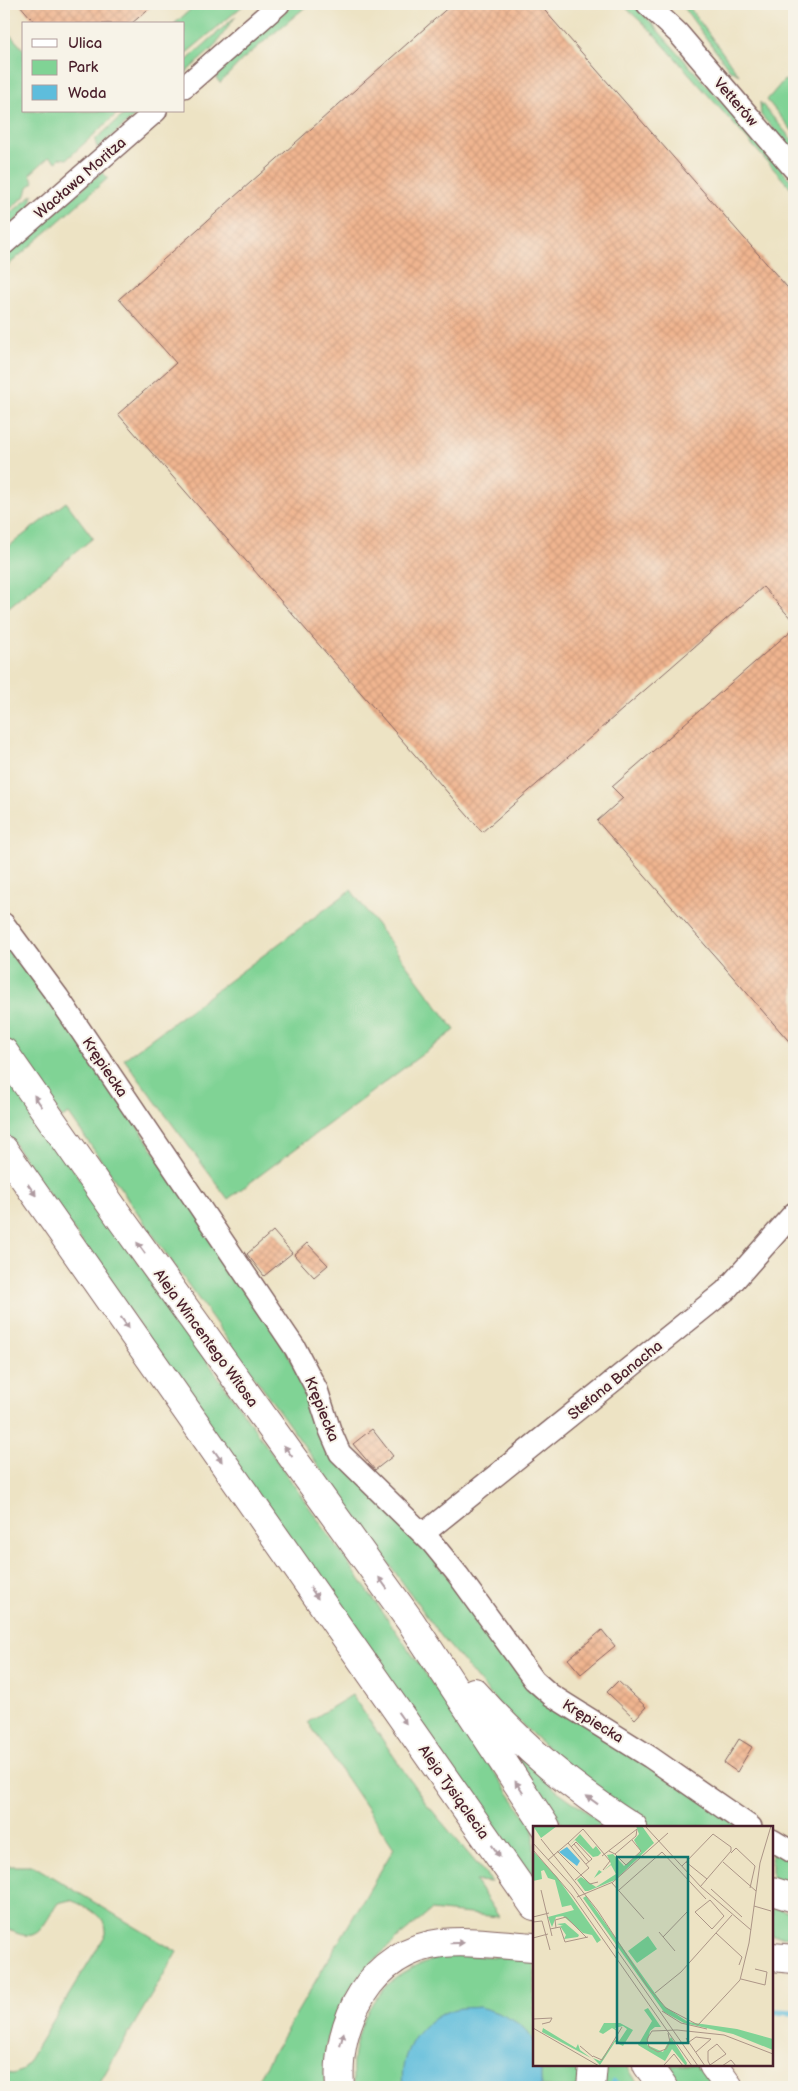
<svg xmlns="http://www.w3.org/2000/svg" width="798" height="2091" viewBox="0 0 798 2091" font-family="'Balsamiq Sans',sans-serif">
  <style>
    .green { fill: #80d395; stroke: #657960 }
    .water { fill: #5ebddc; stroke: #546e84 }
    .lines { fill: none; stroke-linecap: round; stroke-linejoin: round }
    .stream { stroke: #5ebddc; stroke-width: 5.5 }
    .building { fill: url(#building-cross-hatch) }
    .street-casing { stroke: #836461; stroke-width: 24 }
    .primary-casing { stroke: #836461; stroke-width: 30 }
    .street { stroke: #fff; stroke-width: 21 }
    .primary { stroke: #fff; stroke-width: 28 }
    .oneway { fill: #ae9aa0 }
    .labels { text-anchor: middle; stroke-width: 4; stroke-linejoin: round; paint-order: stroke }
    .street-label { font-size: 15px; fill: #4a1f2b; stroke: #f7f3e8 }
    .inset-road { fill: none; stroke: #ac9587; stroke-width: 1 }
    .view { fill: #0f766e; fill-opacity: 0.15; stroke: #0f766e; stroke-width: 2.5 }
    .inset-edge { fill: none; stroke: #4a1f2b; stroke-width: 2.5 }
  </style>
  <defs>
    <pattern id="building-cross-hatch" width="8" height="8" patternUnits="userSpaceOnUse" patternTransform="scale(1.25)"><rect width="8" height="8" fill="#f0b590"/><path d="M0 0l8 8M0 8l8-8" fill="none" stroke="#cf9b7c"/></pattern>
  </defs>
  <rect width="100%" height="100%" fill="#f7f3e8"/>
  <filter id="ink" filterUnits="userSpaceOnUse"><feTurbulence type="fractalNoise" baseFrequency=".02" numOctaves="2"/><feDisplacementMap in="SourceGraphic" scale="10" xChannelSelector="R" yChannelSelector="G"/><feConvolveMatrix kernelMatrix="1 2 1 2 8 2 1 2 1" color-interpolation-filters="sRGB"/></filter>
  <filter id="wash" filterUnits="userSpaceOnUse"><feTurbulence type="fractalNoise" baseFrequency=".0096" numOctaves="4" result="noise"/><feDisplacementMap in="SourceGraphic" scale="20" xChannelSelector="R" yChannelSelector="G"/><feGaussianBlur stdDeviation="1.12" result="paint"/><feColorMatrix in="noise" values="0 0 0 0 0 0 0 0 0 0 0 0 0 0 0 0 0 1.4 0 .05"/><feComposite in="paint" operator="in"/></filter>
  <g filter="url(#wash)">
    <rect width="100%" height="100%" fill="#ede3c4"/>
    <path class="green" d="M197 4H245L184 55V24H174Z
      M294 4H309L242 60 220 83 216 78 234 56Z
      M622 4H632L646 17 794 184V192L653 33Z
      M681 4H687L739 75 729 69Z
      M236 16 213 48 184 74V63Z
      M4 28 24 50V111H120L67 159 59 158 57 162 49 157 30 174 34 182 28 187 26 195 4 214Z
      M784 80 794 84V133L767 100Z
      M760 102 794 142V153L761 115Z
      M128 111H141L97 148 95 140Z
      M102 172 108 178 4 269V257Z
      M33 194 30 207 4 231V219Z
      M66 502 93 538 4 611V550Z
      M351 890 455 1030 228 1199 124 1059Z
      M4 931 258 1303 322 1414 527 1679 742 1827H651L589 1786 496 1701 441 1636 169 1258 69 1114 62 1118 4 1036Z
      M4 1070 534 1829V1883L234 1463 4 1129Z
      M352 1695 425 1802 492 1882 475 1881 499 1917 431 1910C372 1960 317 2002 325 2087H253L394 1848 308 1722Z
      M512 1750 556 1790 608 1827H564Z
      M772 1846 794 1859V1888L772 1881Z
      M4 1866H34L177 1952 97 2087H4V2072L13 2074 23 2070 106 1934C108 1917 84 1905 70 1900L58 1903C40 1929 39 1947 4 1927Z
      M772 1907 794 1913V1937L772 1936Z
      M445 1955 534 1958V2065H580L578 2087H354C351 2068 353 2049 360 2030 375 1985 401 1970 445 1955Z
      M605 2065H626L640 2087H604Z
      M660 2065H701L717 2087H676Z"/>
    <path class="water" d="M479 2007C498 2012 528 2023 534 2044 536 2050 534 2059 534 2065H541V2087H403C398 2052 421 2018 455 2009 463 2007 472 2008 479 2007Z"/>
    <g class="lines">
      <path class="stream" d="M772 2012 794 2013
        M614 2082 621 2087"/>
    </g>
    <g id="blocks">
      <path class="building" d="M19 4H154L131 24H36Z
        M452 4H539L794 295V622L763 587 482 832 118 414 176 363 119 299Z
        M794 628V1047L597 821 623 798 612 787Z
        M273 1231 292 1253 264 1276 247 1254Z
        M307 1243 328 1265 314 1277 294 1255Z
        M372 1429 393 1456 375 1470 353 1444Z
        M602 1630 615 1646 581 1674 568 1659Z
        M618 1681 646 1707 635 1719 607 1692Z
        M739 1739 752 1747 737 1772 724 1763Z"/>
    </g>
  </g>
  <g filter="url(#ink)">
    <use href="#blocks" fill-opacity="0" stroke="#836461" stroke-width="1"/>
    <g class="lines">
      <g class="street-casing">
        <path id="street" d="M647 4 678 33 794 169
          M184 87 279 4
          M4 244 156 111
          M4 924 58 997 295 1348 317 1390 330 1430 340 1453 432 1543 458 1575 534 1680 551 1695 650 1757 751 1827
          M423 1534 725 1291 794 1213
          M772 1840 794 1853"/>
      </g>
      <g class="primary-casing">
        <path id="primary" d="M4 1052 123 1222 411 1622 546 1827
          M4 1150 534 1906
          M474 1692C524 1748 570 1787 633 1827
          M772 1891 794 1898
          M772 1957 794 1959
          M647 2065 663 2087
          M713 2065 729 2087
          M340 2087C335 2022 370 1951 442 1943 472 1940 504 1945 534 1947
          M591 2087 593 2065"/>
      </g>
      <use href="#street" class="street"/>
      <use href="#primary" class="primary"/>
    </g>
    <defs><path id="oneway-solid" d="M-6-.8H1V-3.2L6.5 0L1 3.2V.8H-6Z" transform="scale(1.25)"/></defs>
    <g class="oneway">
      <use href="#oneway-solid" transform="translate(38 1101) rotate(-125)"/>
      <use href="#oneway-solid" transform="translate(32 1190) rotate(55)"/>
      <use href="#oneway-solid" transform="translate(141 1248) rotate(-126)"/>
      <use href="#oneway-solid" transform="translate(125 1323) rotate(55)"/>
      <use href="#oneway-solid" transform="translate(288 1451) rotate(-126)"/>
      <use href="#oneway-solid" transform="translate(218 1456) rotate(55)"/>
      <use href="#oneway-solid" transform="translate(383 1583) rotate(-126)"/>
      <use href="#oneway-solid" transform="translate(314 1593) rotate(55)"/>
      <use href="#oneway-solid" transform="translate(402 1718) rotate(54)"/>
      <use href="#oneway-solid" transform="translate(519 1787) rotate(-123)"/>
      <use href="#oneway-solid" transform="translate(592 1800) rotate(-144)"/>
      <use href="#oneway-solid" transform="translate(496 1851) rotate(55)"/>
      <use href="#oneway-solid" transform="translate(457 1943) rotate(-1)"/>
      <use href="#oneway-solid" transform="translate(342 2039) rotate(-75)"/>
    </g>
  </g>
  <g class="labels">
    <g class="street-label">
      <text transform="translate(736 102) rotate(49)" y="5">Vetterów</text>
      <text transform="translate(80 178) rotate(-41)" y="5">Wacława Moritza</text>
      <text transform="translate(105 1067) rotate(56)" y="5">Krępiecka</text>
      <text transform="translate(206 1338) rotate(54)" y="5">Aleja Wincentego Witosa</text>
      <text transform="translate(615 1380) rotate(-39)" y="5">Stefana Banacha</text>
      <text transform="translate(322 1409) rotate(68)" y="5">Krępiecka</text>
      <text transform="translate(593 1721) rotate(32)" y="5">Krępiecka</text>
      <text transform="translate(454 1792) rotate(55)" y="5">Aleja Tysiąclecia</text>
    </g>
  </g>
  <g transform="translate(533 1826)">
    <rect width="240" height="240" fill="#ede3c4"/>
    <path d="M0 0H24L8 12ZM103 0H109L121 17 82 54 55 65H52L44 54 48 51 63 61 83 48 78 39 61 52 66 44 69 46 78 38 74 29 80 28 91 40 108 26 101 14 106 8ZM47 8 60 23 63 20 68 27 65 30 60 31 42 14 37 19ZM0 25 24 51 68 114 64 117 59 109 50 107 30 90 23 91 19 101 15 91 41 84 38 79 29 81 22 54 15 52 11 44 8 45 9 53 0 55ZM53 70 131 180 155 196 204 203 240 213V224L200 208 151 197 131 186 50 72ZM32 97 46 109 45 111 31 113 33 109 27 100H30L24 98ZM115 110 124 123 104 137 95 125ZM115 182 128 201H122L117 205 114 219 130 226 138 211 154 237 153 240 139 223 132 235 105 219 119 195 111 184ZM71 197H87L100 204 90 220 82 216 67 239 60 232 67 235 82 214 86 215 94 203 90 200 82 202 84 205 79 202 70 208 66 206ZM10 202 43 222 45 218 47 224 58 232 9 206Z" fill="#80d395"/>
    <path d="M34 21 47 35 44 40 26 26Z" fill="#5ebddc"/>
    <path class="inset-road" d="M112 0 168 61 218 104M8 13 65 85 114 160 133 182 165 199 207 154 216 117 227 37 238 0M0 17 39 60 165 240M35 17 50 3 77 35 70 44M41 18 56 36M38 21 43 16 59 33 53 38M0 24 39 69 159 240M24 25 57 58 65 56M198 27 203 22 222 40 217 62M82 28 93 39 108 25 99 14M69 30 104 3 103 10 82 28 76 25M15 34 35 17 56 42 42 54M153 36 174 53M190 36 223 65M149 40 180 8 198 21V25L167 61M79 57 111 93M178 63 209 91M8 64 19 110M86 64 129 26 173 73M44 71 80 56 135 7M177 74 191 90 179 103 162 86ZM221 80 238 85M0 91 16 87M0 96 9 95 17 124M23 102 22 94 33 91 54 112M17 103 27 101 32 116 55 111M126 106 142 125M183 107 209 131 206 139M130 111 154 86M0 112 15 108M208 153 232 159 234 146 222 143M122 167 148 146 199 89M129 185 148 197 174 203M0 193 19 192 17 196 9 198M0 202 66 240M135 207 137 216 133 223 125 226 116 221 114 213 119 205 144 204 191 209 240 228M153 212 172 240M156 216 163 211 178 213 163 226M47 220 60 231M60 230 69 234 89 201M131 239 141 228 150 240M176 240 177 239 193 228 184 218 175 225V235L177 239 178 240M189 240 198 234 203 240"/>
    <path class="view" d="M84 31H155V217H84Z"/>
    <rect width="240" height="240" class="inset-edge"/>
  </g>
  <rect width="798" height="2091" fill="none" stroke="#f7f3e8" stroke-width="20"/>
  <rect x="22" y="22" width="162" height="90" fill="#f7f3e8" stroke="#b29e9c"/>
  <rect x="32" y="39" width="25" height="8" fill="#ffffff" stroke="#b29e9c"/>
  <text x="68" y="48" font-size="15" fill="#4a1f2b">Ulica</text>
  <rect x="32" y="60" width="25" height="15" fill="#80d395" stroke="#b29e9c"/>
  <text x="68" y="72" font-size="15" fill="#4a1f2b">Park</text>
  <rect x="32" y="85" width="25" height="15" fill="#5ebddc" stroke="#b29e9c"/>
  <text x="68" y="98" font-size="15" fill="#4a1f2b">Woda</text>
</svg>
